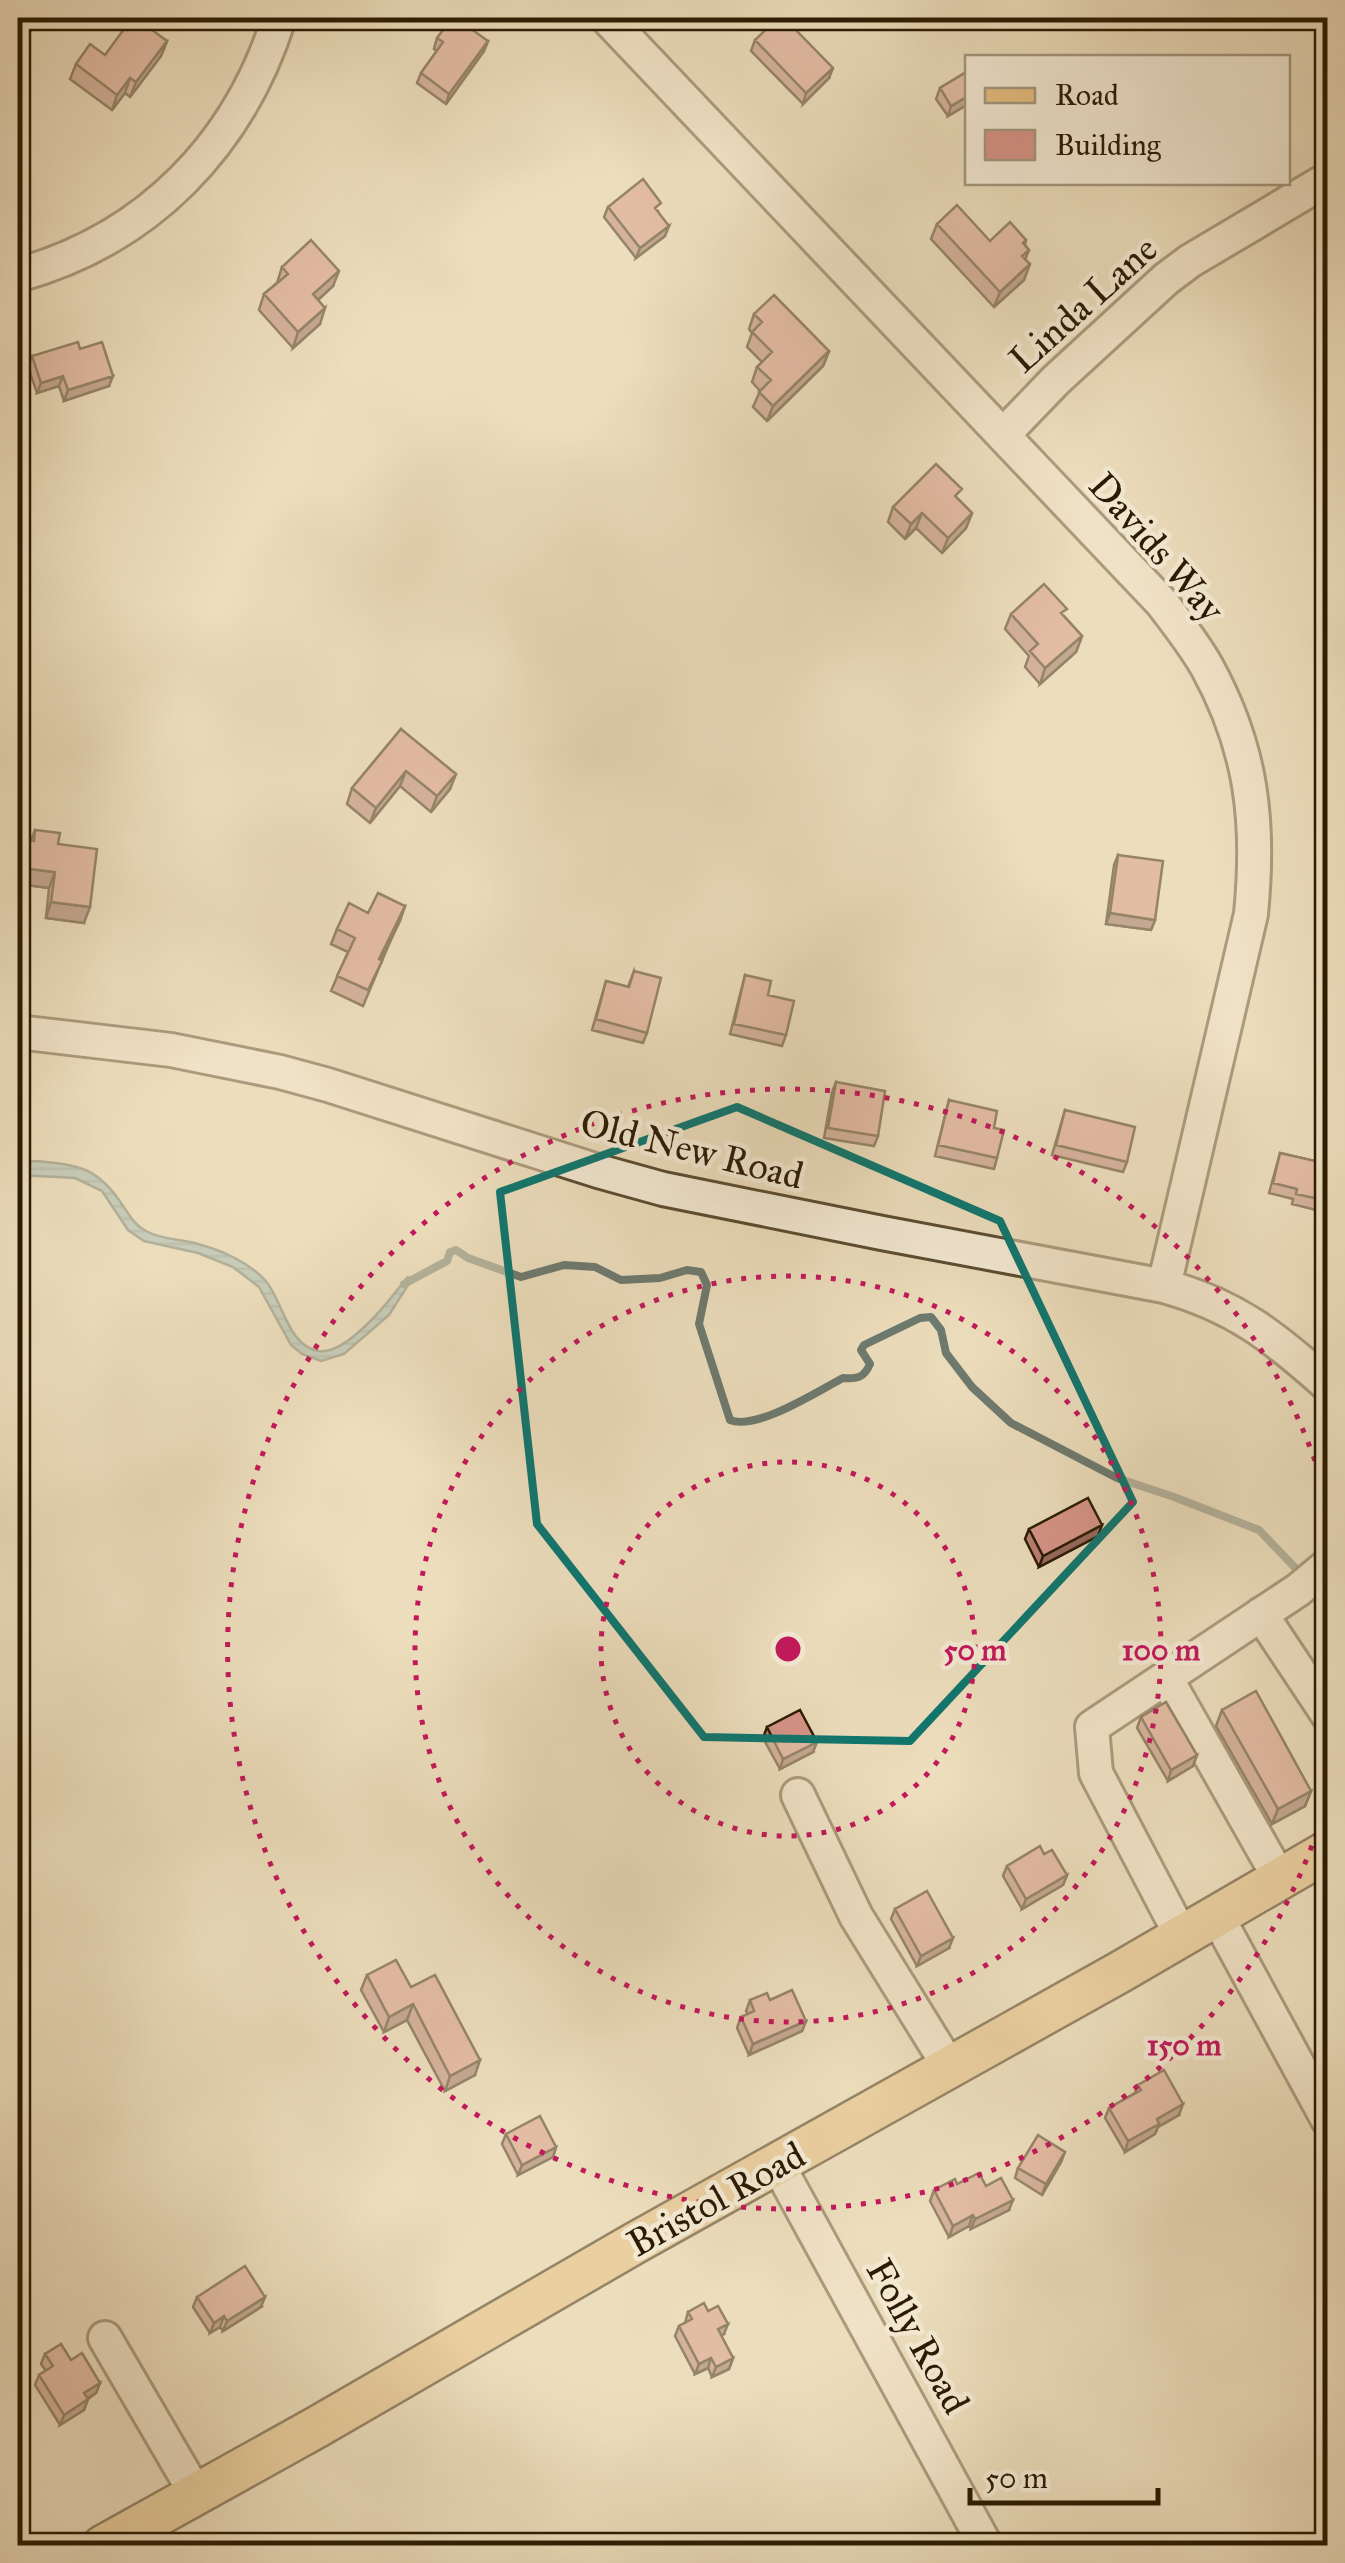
<svg xmlns="http://www.w3.org/2000/svg" width="1345" height="2563" viewBox="0 0 1345 2563" font-family="'IM FELL Great Primer',serif">
  <style>
    .water { fill: url(#water-rules); stroke: #6e7a6f; stroke-width: 2.5 }
    .lines { fill: none; stroke-linecap: round; stroke-linejoin: round }
    .stream { stroke: #6e7a6f; stroke-width: 8 }
    .minor-casing { stroke: #5b4c30; stroke-width: 38 }
    .major-casing { stroke: #2b1b02; stroke-width: 45 }
    .minor { stroke: #f3e9d3; stroke-width: 32 }
    .major { stroke: #e6be7e; stroke-width: 40 }
    .wall { fill: #b97f75; stroke: #2b1b02; stroke-width: 2.5 }
    .shaded-wall { fill: #96685f; stroke: #2b1b02; stroke-width: 2.5 }
    .building { fill: #d79488; stroke: #2b1b02; stroke-width: 2.5 }
    .marked { fill: none; stroke: #0f766e; stroke-width: 8; stroke-linejoin: round }
    .ring { fill: none; stroke: #c2185b; stroke-width: 5; stroke-dasharray: 5 10 }
    .labels { text-anchor: middle; stroke-width: 9; stroke-linejoin: round; paint-order: stroke }
    .street-label { font-size: 38px; fill: #2b1b02; stroke: #f3e9d3 }
    .centre { fill: #c2185b; stroke: #f3e9d3; stroke-width: 5 }
    .ring-label { font-size: 30px; text-anchor: middle; font-weight: bold; fill: #c2185b; stroke: #f3e9d3; stroke-width: 9; stroke-linejoin: round; paint-order: stroke }
  </style>
  <defs>
    <pattern id="water-rules" width="6" height="5" patternUnits="userSpaceOnUse" patternTransform="scale(2.5)"><rect width="6" height="5" fill="#9abab7"/><path d="M0 2.5h6" fill="none" stroke="#859f9c"/></pattern>
  </defs>
  <rect width="100%" height="100%" fill="#ecddbc"/>
  <filter id="stains"><feTurbulence type="fractalNoise" baseFrequency=".002" numOctaves="4"/><feColorMatrix values="0 0 0 0 .2 0 0 0 0 .09 0 0 0 0 .02 0 0 0 .5 -.17"/></filter>
  <radialGradient id="worn" r=".72"><stop offset=".6" stop-color="#630" stop-opacity="0"/><stop offset="1" stop-color="#630" stop-opacity=".3"/></radialGradient>
  <path class="water" d="M37 1161C78 1165 97 1167 121 1203 129 1214 134 1225 146 1231 162 1240 181 1239 198 1244 221 1250 248 1262 265 1280 283 1300 287 1346 319 1351 347 1355 390 1300 405 1280L408 1277 411 1279 410 1282 389 1315 344 1354 321 1361 302 1354 291 1345 259 1287 233 1267 198 1253 144 1241 128 1230 102 1191 75 1178 18 1175V1163Z"/>
  <g class="lines">
    <path class="stream" d="M404 1284 447 1261 450 1252 456 1250 468 1258 521 1277 564 1265 595 1267 621 1280 660 1278 687 1270 701 1272 707 1285 699 1324 730 1420C756 1431 818 1391 843 1378 857 1379 864 1378 870 1364L861 1350 864 1345 920 1318 931 1317 941 1330 946 1353 972 1387 1011 1423 1117 1478 1174 1497 1259 1530 1302 1575
      M1316 1588 1327 1597 1328 1618"/>
    <g class="minor-casing">
      <path id="minor" d="M607 18 1162 603C1178 624 1194 644 1207 667 1252 749 1260 822 1251 914L1164 1286
        M18 275C148 239 239 145 279 18
        M1003 435 1056 380 1166 279 1190 261 1328 179
        M18 1032 171 1050 280 1072 328 1085 598 1171 663 1189 882 1233 1164 1286C1236 1306 1274 1337 1328 1385
        M1261 1614 1328 1715
        M1166 1678 1280 1879
        M798 1795 856 1916 950 2068
        M1217 1916 1328 2120
        M1182 1937 1096 1773 1092 1727 1298 1590 1328 1565
        M778 2165 986 2546
        M105 2338 196 2494"/>
    </g>
    <g class="major-casing">
      <path id="major" d="M103 2546 317 2427 635 2243 1120 1972 1328 1851"/>
    </g>
    <use href="#minor" class="minor"/>
    <use href="#major" class="major"/>
  </g>
  <path class="wall" d="M437 38 488 41 484 51 446 104 417 83 421 73 437 51 434 49Z
    M755 40 829 78 803 104 751 51Z
    M167 41 161 56 130 97 125 93 112 110 70 79 76 64 105 55Z
    M968 71V104L948 116 936 99 940 88Z
    M608 207 658 211 665 236 636 258 604 217Z
    M937 224 990 241 1026 240 1025 245 1029 250 1025 260 1024 280 994 307 931 239Z
    M282 267 333 286 318 300 320 324 293 348 259 310 264 294 277 283Z
    M754 314 829 351 823 366 767 421 753 407 760 391 752 382 757 367 762 362 747 347 752 333 749 329Z
    M80 349 109 386 64 401 59 386 37 393 28 367 32 356Z
    M958 499 972 513 966 528 942 553 916 528 905 539 888 522 893 507Z
    M1011 614 1064 616 1082 636 1076 652 1040 684 1025 667 1029 656 1005 629Z
    M1328 629V693L1323 681 1327 670 1316 643 1320 632Z
    M401 729 450 789 431 812 400 786 370 823 347 804 352 788Z
    M35 830 58 844 84 923 46 918 49 888 18 884 19 855 24 840H31Z
    M1118 855 1155 920 1151 930 1106 924 1114 865Z
    M405 906 363 1006 331 991 348 952 331 944 337 929 368 913Z
    M634 971 647 1033 643 1043 592 1030 606 981 628 987Z
    M745 975 768 995 786 1035 782 1046 730 1034Z
    M1328 1043V1084L1318 1081Z
    M836 1082 878 1136 874 1146 824 1138 832 1092Z
    M949 1100 997 1158 994 1169 935 1156Z
    M1065 1110 1127 1162 1123 1172 1052 1155Z
    M1280 1153 1328 1164V1213L1292 1204 1293 1199 1269 1193Z
    M1029 1529 1098 1536 1039 1567 1025 1539Z
    M1222 1710 1311 1791 1305 1806 1272 1824 1216 1726Z
    M1141 1717 1193 1766 1168 1781 1137 1728Z
    M767 1727 813 1752 780 1769 763 1738Z
    M1044 1854 1067 1875 1063 1885 1022 1909 1003 1876 1007 1866Z
    M895 1909 949 1948 917 1966 891 1919Z
    M367 1975 411 1987 475 2075 445 2091 407 2020 384 2032 361 1990Z
    M750 2000H770L806 2021 802 2031 749 2055 737 2028 741 2017 748 2014 746 2011Z
    M1138 2085 1179 2115 1158 2127 1155 2134 1125 2152 1105 2118 1109 2108 1135 2093Z
    M506 2134 556 2147 553 2157 518 2175 502 2144Z
    M1061 2162 1042 2195 1015 2178 1018 2168Z
    M957 2184 986 2186 1009 2210 971 2229 969 2226 949 2237 930 2201 934 2190Z
    M197 2297 261 2307 223 2331 220 2327 210 2333 193 2307Z
    M688 2312 724 2334 721 2336 733 2358 729 2369 712 2377 708 2368 695 2374 675 2336 679 2326 685 2323Z
    M45 2354 71 2360 100 2383 96 2393 88 2399 84 2410 60 2425 35 2385 39 2375 46 2371 41 2364Z"/>
  <path class="shaded-wall" d="M34 18H42L39 24 18 42V31Z
    M167 41 161 56 130 97 136 82Z
    M488 41 484 51 446 104 449 94Z
    M833 68 829 78 803 104 806 93Z
    M130 78 125 93 112 110 117 95Z
    M968 96V104L948 116 951 106Z
    M669 226 665 236 636 258 640 248Z
    M1030 264 1024 280 994 307 1000 292Z
    M339 271 333 286 307 310 313 294Z
    M325 308 320 324 293 348 298 332Z
    M829 351 823 366 767 421 773 406Z
    M63 376 59 386 37 393 41 383Z
    M113 376 109 386 64 401 68 390Z
    M922 513 916 528 905 539 911 524Z
    M972 513 966 528 942 553 948 538Z
    M1082 636 1076 652 1040 684 1045 668Z
    M406 771 400 786 370 823 376 808Z
    M456 774 450 789 431 812 437 796Z
    M21 868 55 872 49 888 18 884V878Z
    M51 902 90 907 84 923 46 918Z
    M405 906 400 921 374 975 379 959Z
    M1110 913 1155 920 1151 930 1106 924Z
    M1102 1525 1098 1536 1039 1567 1043 1556Z
    M817 1742 813 1752 780 1769 783 1759Z
    M1197 1755 1193 1766 1168 1781 1171 1770Z
    M1311 1791 1305 1806 1272 1824 1278 1809Z
    M1067 1875 1063 1885 1022 1909 1026 1899Z
    M953 1938 949 1948 917 1966 921 1956Z
    M413 2004 407 2020 384 2032 389 2017Z
    M806 2021 802 2031 749 2055 753 2044Z
    M480 2060 475 2075 445 2091 450 2076Z
    M1183 2104 1179 2115 1158 2127 1155 2134 1125 2152 1128 2141 1157 2119Z
    M556 2147 553 2157 518 2175 522 2165Z
    M1065 2152 1061 2162 1042 2195 1046 2184Z
    M1013 2200 1009 2210 971 2229 975 2219Z
    M973 2215 969 2226 949 2237 953 2226Z
    M265 2297 261 2307 223 2331 227 2321Z
    M224 2316 220 2327 210 2333 214 2323Z
    M728 2324 724 2334 714 2340 718 2329Z
    M711 2358 708 2368 695 2374 699 2364Z
    M733 2358 729 2369 712 2377 716 2367Z
    M100 2383 96 2393 80 2403 84 2393Z
    M88 2399 84 2410 60 2425 64 2415Z"/>
  <path class="building" d="M18 18H34L18 31Z
    M132 18H136L167 41 136 82 130 78 117 95 76 64 90 44 105 55Z
    M452 18H456L488 41 449 94 421 73 443 42 437 38Z
    M778 18H784L833 68 806 93 755 40Z
    M968 71V96L951 106 940 88Z
    M643 179 661 203 655 208 669 226 640 248 608 207Z
    M957 205 990 241 1010 222 1026 240 1023 243 1029 250 1022 256 1030 264 1000 292 937 224Z
    M311 240 339 271 313 294 325 308 298 332 264 294 288 274 282 267Z
    M774 295 829 351 773 406 759 392 771 380 757 367 772 352 752 332 762 322 754 314Z
    M78 342 80 349 102 342 113 376 68 390 63 376 41 383 32 356Z
    M936 464 962 489 955 496 972 513 948 538 922 513 911 524 893 507Z
    M1044 584 1067 609 1061 613 1082 636 1045 668 1030 651 1038 644 1011 614Z
    M1328 629V652L1320 632Z
    M401 729 456 774 437 796 406 771 376 808 352 788Z
    M35 830 60 833 58 844 97 849 90 907 51 902 55 872 21 868 24 840 34 841Z
    M1118 855 1163 861 1155 920 1110 913Z
    M378 893 405 906 379 959 382 961 368 990 337 976 355 938 337 929 349 903 368 913Z
    M634 971 661 978 647 1033 596 1019 606 981 629 987Z
    M745 975 771 981 768 995 794 1001 786 1035 734 1024Z
    M1328 1048V1072L1322 1071Z
    M836 1082 885 1091 878 1136 828 1128Z
    M949 1100 997 1111 994 1128 1004 1130 997 1158 938 1145Z
    M1065 1110 1135 1127 1127 1162 1056 1145Z
    M1280 1153 1328 1164V1201L1296 1194 1297 1189 1273 1183Z
    M1088 1498 1102 1525 1043 1556 1029 1529Z
    M1256 1691 1311 1791 1278 1809 1222 1710Z
    M1166 1702 1197 1755 1171 1770 1141 1717Z
    M800 1710 817 1742 783 1759 767 1727Z
    M1040 1846 1044 1854 1052 1850 1067 1875 1026 1899 1007 1866Z
    M927 1891 953 1938 921 1956 895 1909Z
    M396 1960 411 1987 435 1975 480 2060 450 2076 413 2004 389 2017 367 1975Z
    M792 1990 806 2021 753 2044 741 2017 754 2011 750 2000 767 1993 770 2000Z
    M1164 2070 1183 2104 1157 2119 1159 2124 1128 2141 1109 2108 1141 2090 1138 2085Z
    M540 2116 556 2147 522 2165 506 2134Z
    M1038 2135 1065 2152 1046 2184 1018 2168Z
    M979 2173 986 2186 1001 2178 1013 2200 975 2219 973 2215 953 2226 934 2190 955 2179 957 2184Z
    M245 2266 265 2297 227 2321 224 2316 214 2323 197 2297Z
    M704 2303 708 2311 718 2306 728 2324 718 2329 733 2358 716 2367 711 2358 699 2364 679 2326 692 2319 688 2312Z
    M61 2344 71 2360 82 2353 100 2383 84 2393 88 2399 64 2415 39 2375 53 2366 45 2354Z
    M524 2534 531 2546H503Z"/>
  <path d="M0 0H1345V2563H0ZM737 1107 1000 1221 1133 1502 910 1741 704 1737 537 1524 500 1192Z" fill="#ecddbc" fill-opacity=".55" fill-rule="evenodd"/>
  <path class="marked" d="M737 1107 1000 1221 1133 1502 910 1741 704 1737 537 1524 500 1192Z"/>
  <g class="ring">
    <circle cx="788" cy="1649" r="187"/>
    <circle cx="788" cy="1649" r="373"/>
    <path d="M1326 1803A560 560 0 1 1 1326 1495"/>
  </g>
  <g class="labels">
    <g class="street-label">
      <text transform="translate(1083 304) rotate(-42)" y="13">Linda Lane</text>
      <text transform="translate(1157 547) rotate(49)" y="13">Davids Way</text>
      <text transform="translate(692 1149) rotate(14)" y="13">Old New Road</text>
      <text transform="translate(716 2199) rotate(-29)" y="13">Bristol Road</text>
      <text transform="translate(918 2336) rotate(61)" y="13">Folly Road</text>
    </g>
  </g>
  <circle cx="788" cy="1649" r="15" class="centre"/>
  <g class="ring-label">
    <text x="975" y="1660">50 m</text>
    <text x="1161" y="1660">100 m</text>
    <text x="1184" y="2055">150 m</text>
  </g>
  <rect width="1345" height="2563" fill="none" stroke="#ecddbc" stroke-width="60"/>
  <rect x="20" y="20" width="1305" height="2523" fill="none" stroke="#2b1b02" stroke-width="5"/>
  <rect x="30" y="30" width="1285" height="2503" fill="none" stroke="#2b1b02" stroke-width="2.5"/>
  <rect x="965" y="55" width="325" height="130" fill="#f3e9d3" stroke="#a3977f" stroke-width="2.5"/>
  <rect x="985" y="88" width="50" height="15" fill="#e6be7e" stroke="#a3977f" stroke-width="2.5"/>
  <text x="1055" y="105" font-size="30" fill="#2b1b02">Road</text>
  <rect x="985" y="130" width="50" height="30" fill="#d79488" stroke="#a3977f" stroke-width="2.5"/>
  <text x="1055" y="155" font-size="30" fill="#2b1b02">Building</text>
  <path d="M970 2488v15h188v-15" fill="none" stroke="#2b1b02" stroke-width="5"/>
  <text x="985" y="2488" font-size="30" fill="#2b1b02" stroke="#f3e9d3" stroke-width="8" paint-order="stroke">50 m</text>
  <rect width="100%" height="100%" filter="url(#stains)"/>
  <rect width="100%" height="100%" fill="url(#worn)"/>
</svg>
